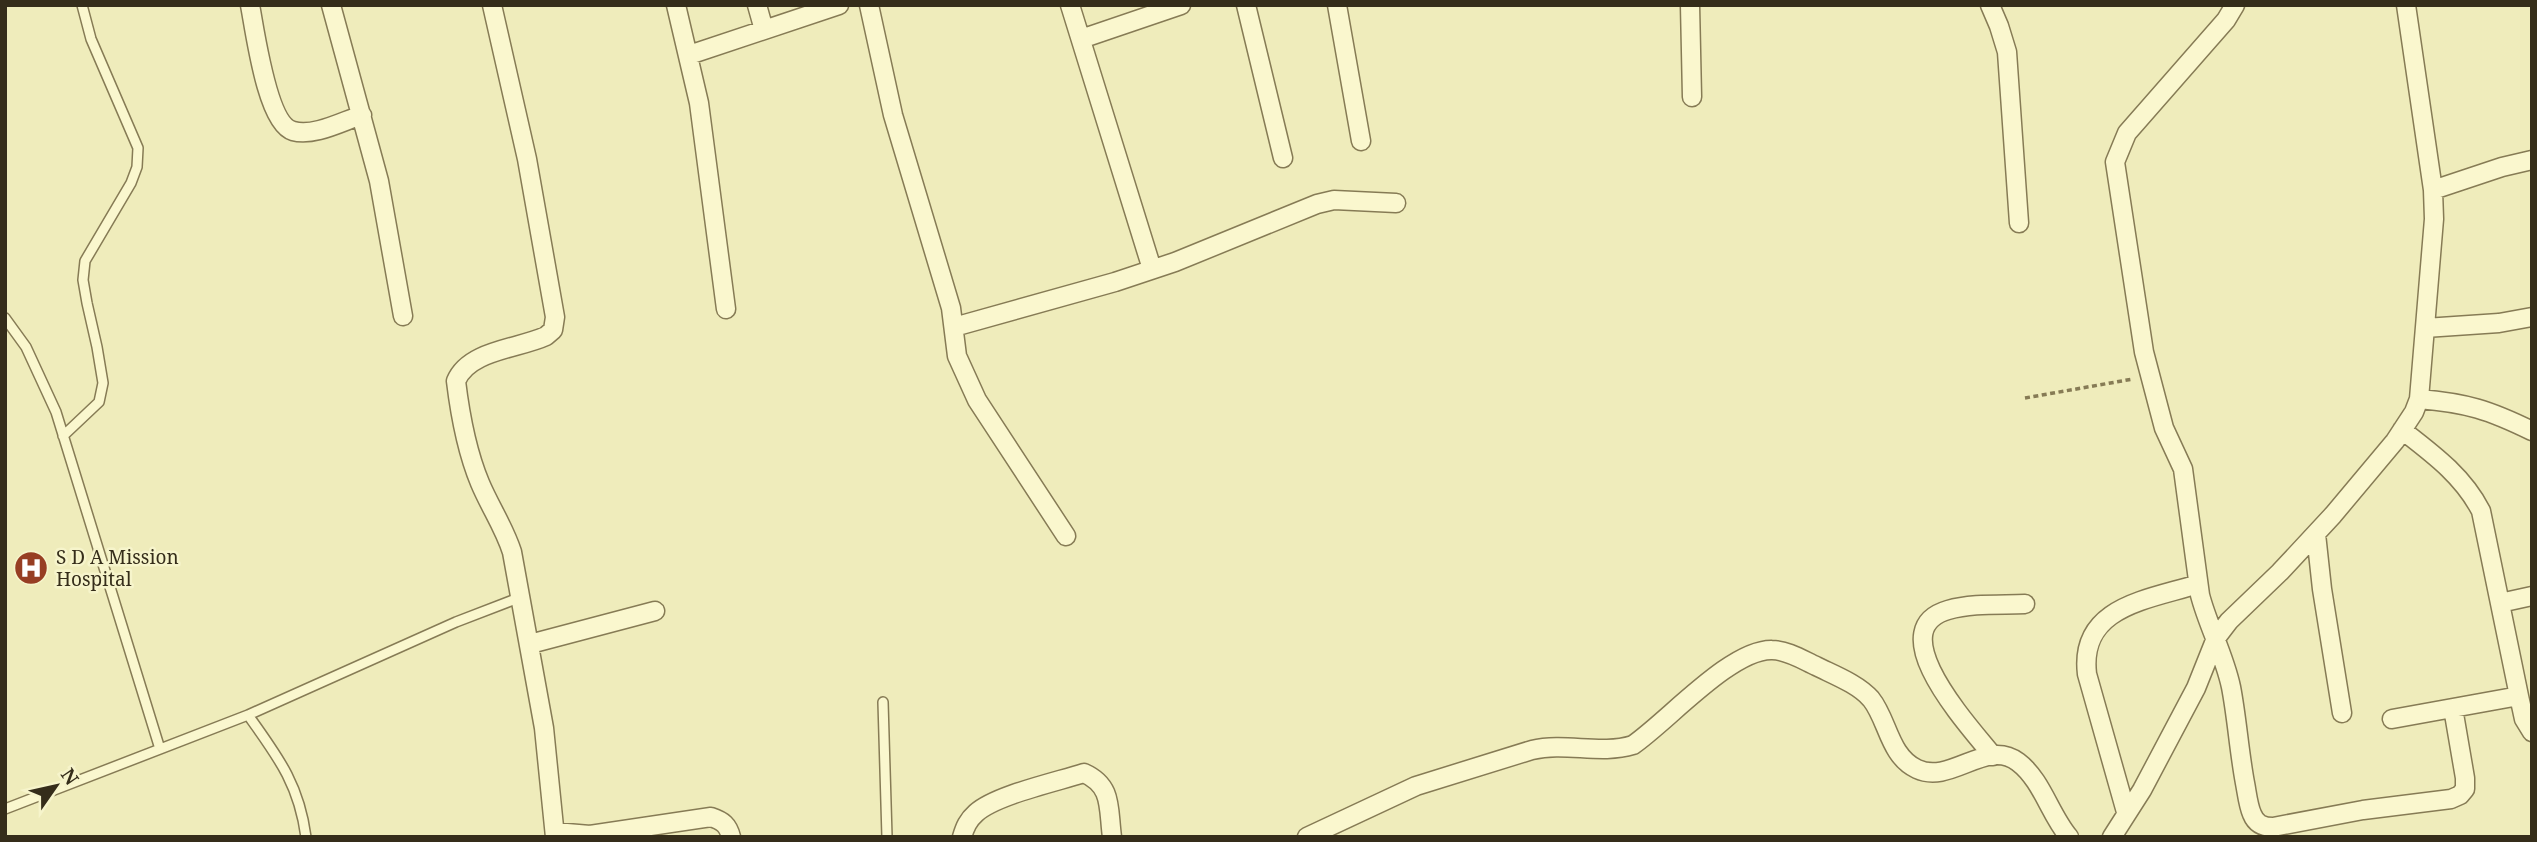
<svg xmlns="http://www.w3.org/2000/svg" width="2537" height="842" viewBox="0 0 2537 842" font-family="'Noto Serif',serif">
  <style>
    .lines { fill: none; stroke-linecap: round; stroke-linejoin: round }
    .lane-casing { stroke: #867b55; stroke-width: 12 }
    .street-casing { stroke: #867b55; stroke-width: 21 }
    .path { stroke: #867b55; stroke-width: 3.5; stroke-dasharray: 5 3.5; stroke-linecap: butt }
    .lane { stroke: #faf7ce; stroke-width: 9 }
    .street { stroke: #faf7ce; stroke-width: 18 }
    .labels { text-anchor: middle; stroke-width: 5; stroke-linejoin: round; paint-order: stroke }
    .poi-label { font-size: 19px; fill: #352d1a; stroke: #f6f4cb; text-anchor: start }
  </style>
  <rect width="100%" height="100%" fill="#efecbb"/>
  <g class="lines">
    <g class="lane-casing">
      <path id="lane" d="M5 318 26 347 56 412 160 749
        M63 436 99 402 103 383 97 347 87 303 83 280 85 261 131 183 137 167 138 148 91 39 82 5
        M883 702 887 837
        M248 715C278 757 299 784 306 837
        M5 809 248 715 456 622 521 597"/>
    </g>
    <g class="street-casing">
      <path id="street" d="M250 5C255 31 267 124 293 131 314 137 343 121 362 115
        M331 5 379 181 403 316
        M492 5 527 159 555 317 553 330 546 336C518 349 469 350 456 381 460 414 467 452 480 483 490 507 504 527 512 552L544 728 555 837
        M676 5 699 103 726 309
        M757 5 764 30
        M869 5 893 115 951 308 957 356 977 400 1066 536
        M1070 5 1152 269
        M1246 5 1283 158
        M1337 5 1361 141
        M1690 5 1692 97
        M1990 5 1999 26 2007 52 2019 223
        M2235 5 2226 20 2127 133 2115 162 2144 352 2164 428 2183 469 2200 595C2208 626 2224 654 2231 687 2237 718 2239 751 2245 783 2247 793 2248 805 2252 814 2256 824 2263 827 2273 827L2363 810 2451 799 2460 795 2465 789V778L2453 708
        M1081 39 1181 5
        M689 55 839 5
        M2433 190 2502 167 2532 160
        M954 327 1115 282 1175 262 1317 204 1334 200 1396 203
        M2425 328 2499 323 2532 317
        M2419 399C2467 403 2489 410 2532 431
        M2402 430C2433 454 2463 476 2481 511L2519 696 2524 719 2532 732
        M2316 534 2322 589 2342 713
        M2500 603 2532 596
        M530 644 655 611
        M2392 719 2519 696
        M1993 756C1971 728 1879 630 1948 610 1972 603 2000 605 2025 604
        M2126 812 2087 674C2079 606 2148 600 2198 584
        M555 832 590 835 711 817C723 821 728 825 731 837
        M962 837C965 827 968 820 976 813 996 795 1056 782 1084 773 1113 786 1108 808 1112 837
        M1307 837 1416 786 1532 750C1566 742 1600 755 1633 745 1668 721 1731 649 1772 650 1787 650 1803 660 1816 666 1834 675 1858 684 1871 699 1888 720 1889 756 1917 769 1951 785 1986 738 2018 762 2042 780 2050 815 2069 837
        M2112 837 2142 790 2196 688 2216 638 2229 621 2280 572 2333 515 2395 441 2414 412 2419 399 2434 219 2433 190 2406 5"/>
    </g>
    <path class="path" d="M2025 398 2133 379"/>
    <use href="#lane" class="lane"/>
    <use href="#street" class="street"/>
  </g>
  <defs>
    <g id="hospital-disc" transform="scale(1.75)"><circle r="9.5" fill="#973e23" stroke="#f6f4cb"/><path d="M-5-5h3v3.5h4V-5h3V5h-3V1.5h-4V5h-3Z" fill="#fff"/></g>
  </defs>
  <g fill-rule="evenodd">
    <use href="#hospital-disc" x="31" y="568"/>
  </g>
  <g class="labels">
    <g class="poi-label">
      <text x="56" y="564">S D A Mission<tspan x="56" dy="22">Hospital</tspan></text>
    </g>
  </g>
  <rect width="2537" height="842" fill="none" stroke="#352d1a" stroke-width="14"/>
  <g transform="translate(56 786) rotate(56)" stroke="#f6f4cb" stroke-width="5" paint-order="stroke">
  <path d="M0-5L12 26L0 18L-12 26Z" fill="#352d1a"/>
  <text y="-10" font-size="19" font-weight="bold" text-anchor="middle" fill="#352d1a">N</text>
  </g>
</svg>
